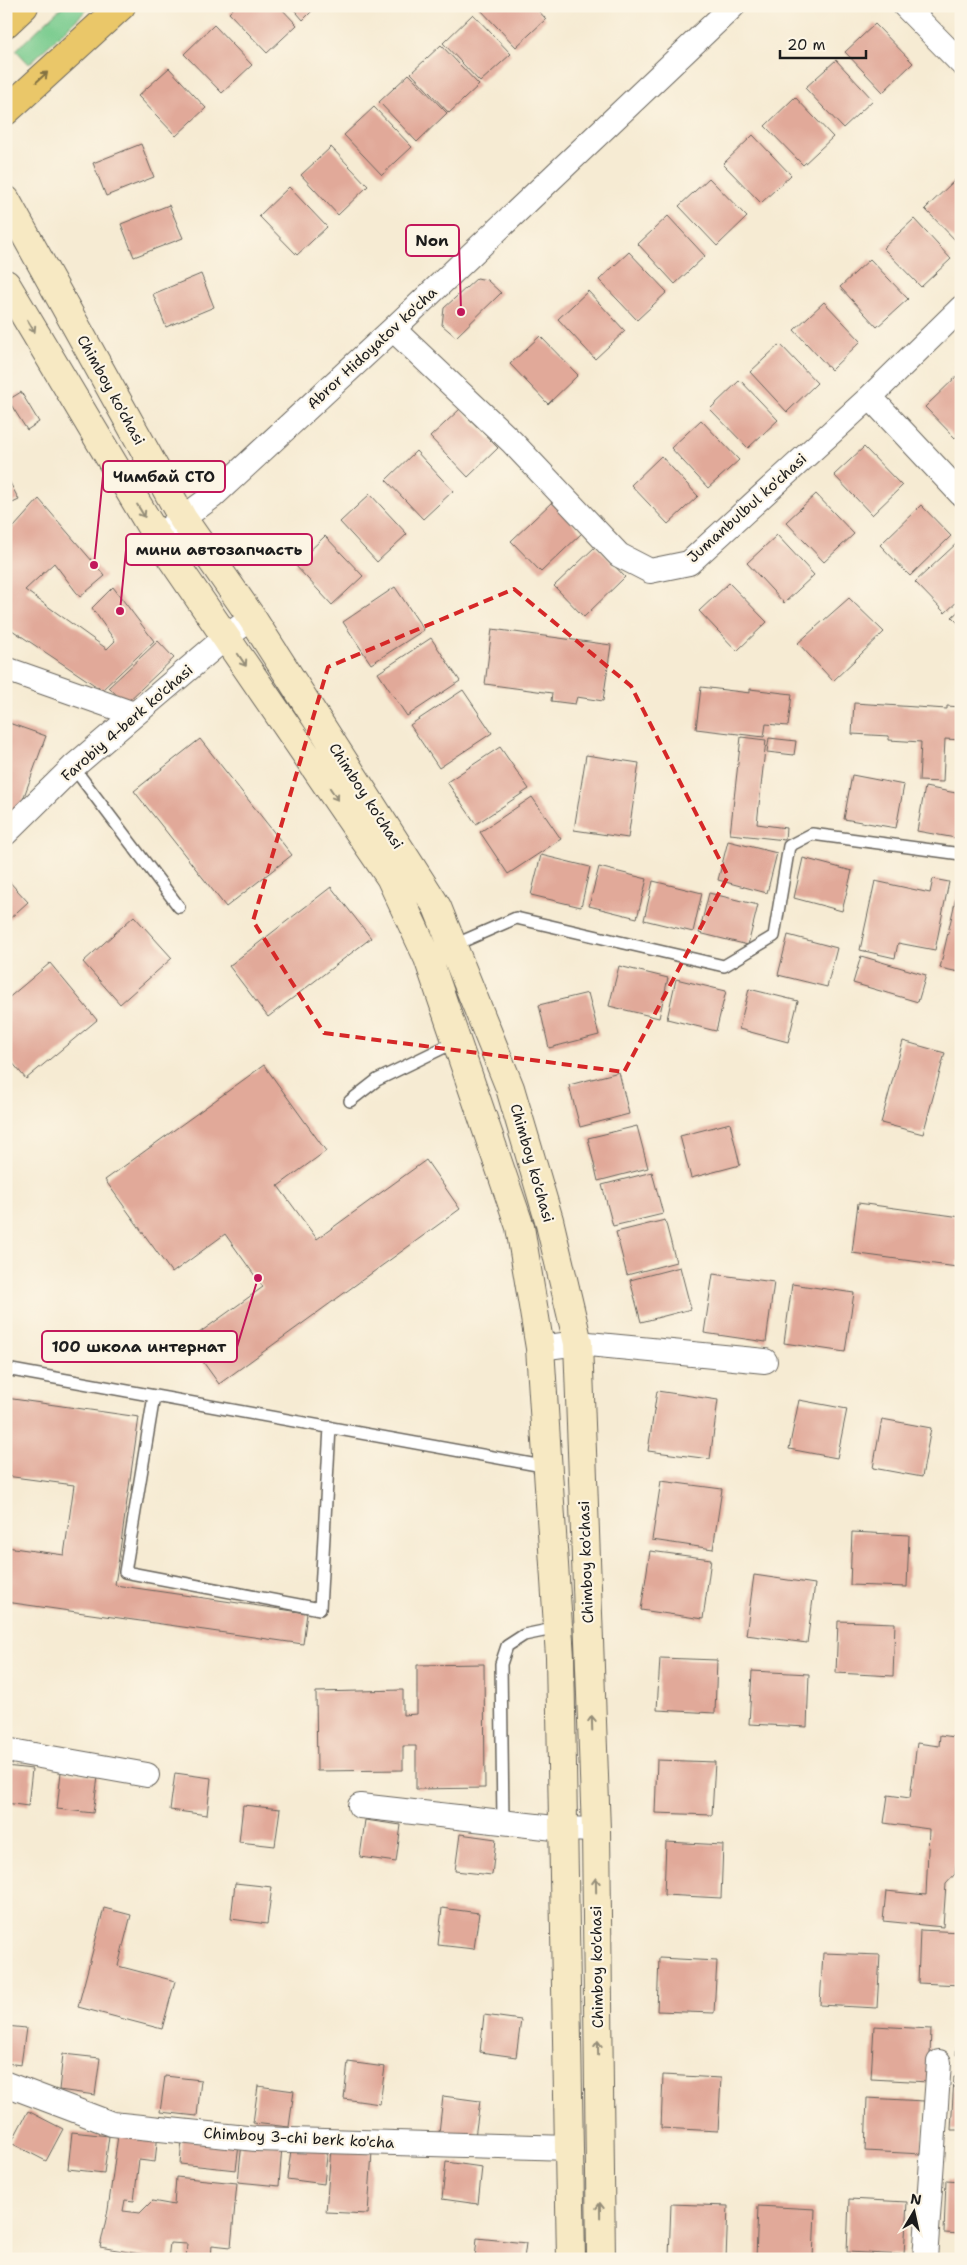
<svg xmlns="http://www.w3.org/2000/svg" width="967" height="2265" viewBox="0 0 967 2265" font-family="'Shantell Sans',sans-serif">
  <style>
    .green { fill: #76ca8c; stroke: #497354 }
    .building { fill: #e1a999 }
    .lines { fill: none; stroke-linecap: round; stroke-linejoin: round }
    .service-casing { stroke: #68645c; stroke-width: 14 }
    .minor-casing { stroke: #68645c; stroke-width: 26 }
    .secondary-casing { stroke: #68645c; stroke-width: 30 }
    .trunk-casing { stroke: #68645c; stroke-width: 30 }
    .service { stroke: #fff; stroke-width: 11 }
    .minor { stroke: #fff; stroke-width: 24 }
    .secondary { stroke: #f7e9c3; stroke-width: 28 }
    .trunk { stroke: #eac769; stroke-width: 28 }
    .oneway { stroke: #837242 }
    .oneway2 { stroke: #948d78 }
    .marked { fill: none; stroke: #d62828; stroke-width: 4; stroke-dasharray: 10 6; stroke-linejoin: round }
    .labels { text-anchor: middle; stroke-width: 4.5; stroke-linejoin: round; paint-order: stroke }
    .street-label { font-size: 15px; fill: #1c1c1c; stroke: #fcf5e5 }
    .leader { fill: none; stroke: #c2185b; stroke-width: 2 }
    .callout-dot { fill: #c2185b; stroke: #fcf5e5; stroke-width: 2 }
    .callout { fill: #fcf5e5; stroke: #c2185b; stroke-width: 2 }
    .callout-label { font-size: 16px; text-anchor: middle; font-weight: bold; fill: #1c1c1c }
  </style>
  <rect width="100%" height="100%" fill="#fcf5e5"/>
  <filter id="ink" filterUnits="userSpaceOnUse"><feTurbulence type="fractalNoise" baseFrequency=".02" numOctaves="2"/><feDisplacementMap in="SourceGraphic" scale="10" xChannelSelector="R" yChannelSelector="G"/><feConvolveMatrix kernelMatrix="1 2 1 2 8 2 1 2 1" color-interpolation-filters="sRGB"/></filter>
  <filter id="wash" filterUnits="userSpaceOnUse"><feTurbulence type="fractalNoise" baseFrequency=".0096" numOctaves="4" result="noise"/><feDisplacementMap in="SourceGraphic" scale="20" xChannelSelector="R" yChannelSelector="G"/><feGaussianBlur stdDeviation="1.12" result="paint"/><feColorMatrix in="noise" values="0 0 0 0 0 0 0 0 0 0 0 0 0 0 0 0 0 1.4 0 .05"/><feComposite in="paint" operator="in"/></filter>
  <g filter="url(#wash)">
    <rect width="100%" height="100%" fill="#f6ebd3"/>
    <path class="green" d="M63 6H91L29 64 16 50Z"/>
    <g id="blocks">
      <path class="building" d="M236 6H279L297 25 267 53 229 13Z
        M291 6H317L303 20Z
        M479 6H534L546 19 516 47 478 7Z
        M473 14 511 54 480 82 443 43Z
        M875 24 913 63 883 92 845 52Z
        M214 25 252 65 222 93 184 54Z
        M441 45 479 85 449 113 411 73Z
        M836 60 873 100 843 128 805 88Z
        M169 68 206 108 176 136 138 96Z
        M409 74 447 113 417 142 379 102Z
        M795 97 833 137 803 165 765 126Z
        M374 107 412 147 382 175 344 135Z
        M753 135 791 175 761 203 723 164Z
        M141 144 154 177 106 196 93 163Z
        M331 147 368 186 338 215 301 175Z
        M709 178 747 217 717 246 679 206Z
        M955 180 961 186V246L925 209Z
        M289 187 327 227 297 255 259 216Z
        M169 205 183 238 134 257 121 224Z
        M668 216 705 256 675 284 638 244Z
        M914 219 951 259 921 287 883 248Z
        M629 252 667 292 637 320 599 280Z
        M870 259 908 299 877 327 840 287Z
        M201 274 214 307 166 327 153 294Z
        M477 278 487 280 501 293 456 337 442 325 444 308Z
        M588 291 625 331 595 359 558 319Z
        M824 302 861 341 831 370 794 330Z
        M540 336 578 375 548 404 510 364Z
        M780 344 817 383 787 412 750 372Z
        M961 372V432L955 438 925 407Z
        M740 380 778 420 748 448 710 409Z
        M21 392 39 422 27 430 8 400Z
        M460 409 498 448 468 477 430 437Z
        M701 420 739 460 708 488 671 448Z
        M864 447 902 486 872 515 834 475Z
        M416 451 453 491 423 519 386 480Z
        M661 456 698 496 668 524 631 485Z
        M6 475 19 500 6 506Z
        M370 494 407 534 377 562 340 522Z
        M816 494 854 534 824 562 786 522Z
        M39 499 105 576 80 597 54 563 25 590 107 649 115 641 92 608 113 587 154 641 102 690 6 626V536Z
        M552 502 582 533 541 572 511 541Z
        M921 505 951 536 910 576 880 545Z
        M777 535 814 575 784 603 747 563Z
        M325 536 363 576 332 605 295 565Z
        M957 543 961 547V598L945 613 915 582Z
        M596 546 625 577 584 617 554 586Z
        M729 583 767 622 737 651 699 611Z
        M395 587 424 630 371 664 343 622Z
        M849 598 884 632 833 681 798 643Z
        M961 609V626L952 617Z
        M492 629 611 645 603 701 577 697 575 704 551 701 552 693 485 684Z
        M431 638 460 681 407 716 378 673Z
        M158 641 174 658 125 704 109 687Z
        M701 687 750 693V689L792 694 788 726 766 724 764 737 696 729Z
        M463 690 492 733 439 768 410 725Z
        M854 703 947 709V706L961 707V740L945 739 943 782 919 781 921 742 889 740V736L852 734Z
        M6 722 46 736 18 813 6 809Z
        M741 737 766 740 757 824 786 828 785 840 730 834Z
        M769 738 796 741 794 755 767 752Z
        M200 739 292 855 226 907 134 791Z
        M500 747 529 789 476 824 447 782Z
        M586 755 639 763 628 838 574 830Z
        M852 775 904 785 896 828 844 819Z
        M925 787 961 794V839L917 831Z
        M532 797 561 839 508 874 480 832Z
        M728 841 777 853 767 893 718 880Z
        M541 855 590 867 581 907 531 895Z
        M803 858 852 871 842 911 794 898Z
        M599 867 647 879 637 918 589 906Z
        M6 878 28 902 6 922Z
        M933 879 949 882 935 950 898 943 895 958 860 950 875 881 930 893Z
        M960 880 961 966 959 972 940 968Z
        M653 881 702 893 693 932 644 920Z
        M331 887 371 938 268 1017 229 966Z
        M709 893 758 905 748 945 699 933Z
        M134 916 172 958 120 1004 83 962Z
        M788 935 837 948 827 987 778 975Z
        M861 956 926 975 918 1002 853 983Z
        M50 963 97 1020 26 1079 6 1055V1000Z
        M619 966 668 978 659 1018 609 1006Z
        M676 979 726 991 716 1031 667 1019Z
        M749 989 798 1001 788 1042 739 1029Z
        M588 993 599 1035 549 1048 539 1005Z
        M903 1041 945 1053 923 1134 881 1123Z
        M264 1065 326 1151 278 1186 317 1239 426 1160 460 1209 219 1384 188 1341 263 1287 225 1234 172 1273 105 1180Z
        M619 1072 629 1114 580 1127 569 1085Z
        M730 1123 740 1165 691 1178 680 1136Z
        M637 1126 648 1168 598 1181 588 1138Z
        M652 1172 663 1214 613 1226 602 1185Z
        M858 1203 961 1217V1261H957V1267L852 1253Z
        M665 1220 676 1262 627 1275 616 1232Z
        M680 1267 691 1309 641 1322 630 1280Z
        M713 1274 774 1282 766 1342 704 1333Z
        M792 1284 854 1293 845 1352 784 1343Z
        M657 1391 718 1400 710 1459 648 1451Z
        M6 1398 139 1417 115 1585 307 1613 303 1644 6 1602V1547L64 1555 74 1485 6 1476Z
        M799 1400 847 1409 837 1458 789 1449Z
        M882 1419 931 1428 922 1477 873 1468Z
        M661 1481 722 1489 713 1549 652 1540Z
        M852 1532 909 1535 907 1587 850 1585Z
        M650 1551 711 1559 703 1619 641 1610Z
        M754 1575 815 1584 807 1643 746 1635Z
        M838 1621 895 1623 893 1676 836 1673Z
        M660 1658 717 1660 715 1713 657 1710Z
        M484 1664 485 1788 416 1789V1746H403V1770L317 1771 316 1692 403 1690V1715L417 1714V1665Z
        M752 1671 809 1674 807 1727 749 1724Z
        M940 1735 961 1738V1828L955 1874 946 1884 943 1927 883 1921 886 1891 926 1895 929 1829 884 1823 888 1795 910 1798 917 1743 939 1746Z
        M657 1760 715 1762 712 1815 655 1813Z
        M6 1766 32 1769 28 1806 6 1803Z
        M61 1772 98 1777 93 1813 57 1809Z
        M175 1773 211 1778 207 1815 170 1810Z
        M243 1805 280 1809 275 1846 239 1842Z
        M365 1820 401 1825 396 1862 360 1857Z
        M460 1834 496 1839 492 1875 455 1871Z
        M666 1842 723 1845 721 1898 664 1895Z
        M235 1883 272 1887 267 1924 231 1919Z
        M104 1908 131 1915 118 1966 175 1981 162 2029 78 2007Z
        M442 1908 479 1913 474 1949 438 1945Z
        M920 1930 961 1932V1985L918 1983Z
        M823 1953 880 1955 877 2008 820 2005Z
        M659 1958 717 1961 714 2013 657 2011Z
        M959 2002H961V2055H956Z
        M484 2015 521 2020 516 2057 480 2052Z
        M6 2026 26 2028 21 2065 6 2063Z
        M874 2026 931 2029 929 2082 871 2079Z
        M63 2054 100 2058 95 2095 59 2090Z
        M348 2062 385 2067 380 2104 344 2099Z
        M663 2075 721 2078 718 2131 661 2128Z
        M165 2076 201 2080 197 2116 160 2112Z
        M954 2077H961V2130H951Z
        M258 2086 294 2091 289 2127 253 2123Z
        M443 2096 480 2101 475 2137 439 2133Z
        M867 2098 924 2101 922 2154 865 2151Z
        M28 2111 63 2129 46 2161 11 2143Z
        M119 2128 158 2133 155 2162 139 2160 134 2201 125 2200 123 2211 140 2213 152 2201 174 2205 176 2177 237 2183 231 2247 212 2245 211 2259H186L187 2244 170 2243 168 2259 100 2247 108 2210Z
        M72 2132 109 2136 104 2173 68 2169Z
        M182 2139 239 2145 236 2170 180 2164Z
        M242 2142 282 2146 279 2186 238 2182Z
        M292 2143 328 2147 324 2184 287 2179Z
        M331 2148 372 2151 368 2214 326 2212Z
        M446 2162 482 2167 478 2204 442 2199Z
        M946 2180 961 2181V2234L944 2233Z
        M849 2199 907 2202 904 2255 847 2252Z
        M671 2204 728 2206 726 2259 669 2257Z
        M758 2206 815 2209 813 2259H756Z
        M477 2238 526 2243 524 2259H475Z
        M121 2255 156 2257V2259H121Z"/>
    </g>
  </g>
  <g filter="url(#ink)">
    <use href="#blocks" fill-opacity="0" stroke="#68645c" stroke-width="1"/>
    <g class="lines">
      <g class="service-casing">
        <path id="service" d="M73 767 179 907
          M452 946 516 918 724 966 774 936 789 846 812 834 961 854
          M350 1101 377 1080 457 1041
          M6 1369 548 1467
          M154 1396 125 1572 320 1609 330 1427
          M503 1821 501 1664 507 1646 524 1635 558 1628"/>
      </g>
      <g class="minor-casing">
        <path id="minor" d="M905 6 961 63
          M393 329 512 442 619 555 650 571 689 563 870 397 961 308
          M870 397 961 494
          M157 537 213 496 393 329 733 6
          M6 669 134 714
          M6 833 73 767 226 637 252 618
          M540 1348 578 1343 765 1361
          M6 1750 147 1775
          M360 1806 563 1829 596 1830
          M6 2084 112 2124 256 2139 569 2148
          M925 2259 939 2062"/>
      </g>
      <g class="secondary-casing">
        <path id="secondary" d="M6 200 183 519 252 618 437 907 510 1088 549 1220 578 1343 596 1830 601 2259
          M6 284 157 537 390 877 428 958 520 1227 540 1348 560 1657 571 2259"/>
      </g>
      <g class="trunk-casing">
        <path id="trunk" d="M6 23 24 6
          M6 111 121 6"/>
      </g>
      <use href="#service" class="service"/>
      <use href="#minor" class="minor"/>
      <use href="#secondary" class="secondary"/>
      <use href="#trunk" class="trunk"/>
    </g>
    <defs><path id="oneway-shaft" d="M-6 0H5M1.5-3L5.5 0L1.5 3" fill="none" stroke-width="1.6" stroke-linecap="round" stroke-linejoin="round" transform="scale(1.25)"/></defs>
    <use class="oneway" href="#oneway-shaft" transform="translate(42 77) rotate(-42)"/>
    <g class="oneway2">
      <use href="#oneway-shaft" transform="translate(31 326) rotate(59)"/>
      <use href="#oneway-shaft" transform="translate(141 511) rotate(59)"/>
      <use href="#oneway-shaft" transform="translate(242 660) rotate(56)"/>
      <use href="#oneway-shaft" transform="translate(334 794) rotate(56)"/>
      <use href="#oneway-shaft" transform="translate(592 1723) rotate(-92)"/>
      <use href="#oneway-shaft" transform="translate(596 1885) rotate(-91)"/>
      <use href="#oneway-shaft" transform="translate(598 2048) rotate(-91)"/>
      <use href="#oneway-shaft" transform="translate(600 2210) rotate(-91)"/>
    </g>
  </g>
  <path class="marked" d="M514 589 631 686 728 876 624 1072 324 1033 253 921 328 667Z"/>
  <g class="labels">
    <g class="street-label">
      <text transform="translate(372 348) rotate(-43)" y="5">Abror Hidoyatov ko'cha</text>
      <text transform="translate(111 390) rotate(61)" y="5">Chimboy ko'chasi</text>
      <text transform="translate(747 508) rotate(-42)" y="5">Jumanbulbul ko'chasi</text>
      <text transform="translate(127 723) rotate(-41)" y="5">Farobiy 4-berk ko'chasi</text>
      <text transform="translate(366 796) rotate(57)" y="5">Chimboy ko'chasi</text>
      <text transform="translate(532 1163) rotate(74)" y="5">Chimboy ko'chasi</text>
      <text transform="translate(586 1562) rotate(-92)" y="5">Chimboy ko'chasi</text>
      <text transform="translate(597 1967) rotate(-91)" y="5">Chimboy ko'chasi</text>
      <text transform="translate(299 2138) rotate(3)" y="5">Chimboy 3-chi berk ko'cha</text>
    </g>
  </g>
  <path class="leader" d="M461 312L459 240M94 565L103 476M120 611L126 550M258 1278L237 1347"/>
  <g class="callout-dot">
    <circle cx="461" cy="312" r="5"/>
    <circle cx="94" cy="565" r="5"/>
    <circle cx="120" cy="611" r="5"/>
    <circle cx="258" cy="1278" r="5"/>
  </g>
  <g class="callout">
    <rect x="406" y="225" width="53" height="31" rx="5"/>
    <rect x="103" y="461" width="122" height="31" rx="5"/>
    <rect x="126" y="534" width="186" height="31" rx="5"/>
    <rect x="42" y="1331" width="195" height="31" rx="5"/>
  </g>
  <g class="callout-label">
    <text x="432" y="246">Non</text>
    <text x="164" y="482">Чимбай СТО</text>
    <text x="219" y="555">мини автозапчасть</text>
    <text x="139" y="1352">100 школа интернат</text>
  </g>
  <rect width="967" height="2265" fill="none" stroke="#fcf5e5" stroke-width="25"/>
  <g transform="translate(914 2212) rotate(9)" stroke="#fcf5e5" stroke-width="4" paint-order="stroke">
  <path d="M0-4L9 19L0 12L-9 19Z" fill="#1c1c1c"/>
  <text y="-8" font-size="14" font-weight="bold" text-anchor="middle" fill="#1c1c1c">N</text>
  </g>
  <path d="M780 50v8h86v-8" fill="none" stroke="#1c1c1c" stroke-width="2.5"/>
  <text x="787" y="50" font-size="15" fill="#1c1c1c" stroke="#fcf5e5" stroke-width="4" paint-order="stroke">20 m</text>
</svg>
